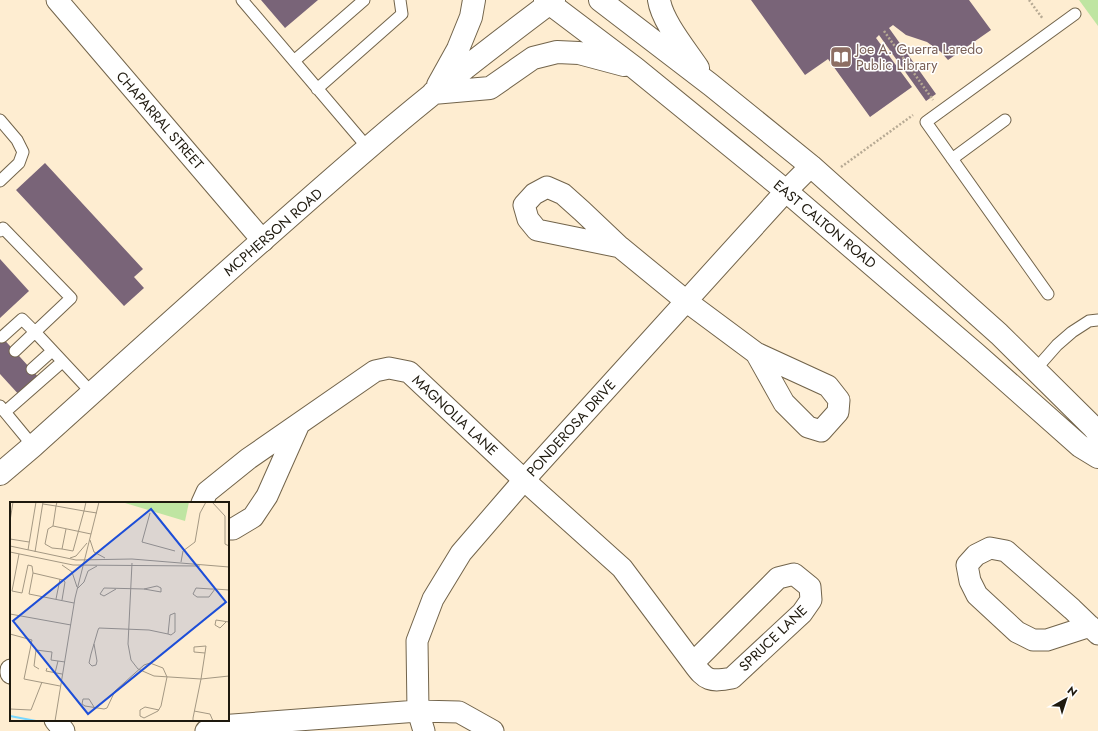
<svg xmlns="http://www.w3.org/2000/svg" width="1098" height="731" viewBox="0 0 1098 731" font-family="Jost,sans-serif">
  <style>
    .green { fill: #bfe5a2 }
    .building { fill: #796478 }
    .lines { fill: none; stroke-linecap: round; stroke-linejoin: round }
    .service-casing { stroke: #72644b; stroke-width: 13 }
    .minor-casing { stroke: #72644b; stroke-width: 23 }
    .secondary-casing { stroke: #72644b; stroke-width: 24 }
    .path { stroke: #b7aa94; stroke-width: 2.5; stroke-dasharray: 2 2; stroke-linecap: butt }
    .service { stroke: #fff; stroke-width: 11 }
    .minor { stroke: #fff; stroke-width: 21 }
    .secondary { stroke: #fff; stroke-width: 22 }
    .labels { text-anchor: middle; stroke-width: 3; stroke-linejoin: round; paint-order: stroke }
    .education-label { font-size: 14px; fill: #785e54; stroke: #fff; text-anchor: start }
    .street-label { font-size: 14px; fill: #1e190e; stroke: #fff }
    .inset-river { fill: none; stroke: #78d7ff; stroke-width: 2 }
    .inset-road { fill: none; stroke: #a49883; stroke-width: 1 }
    .view { fill: #1d4ed8; fill-opacity: 0.15; stroke: #1d4ed8; stroke-width: 2 }
    .inset-edge { fill: none; stroke: #1e190e; stroke-width: 2 }
  </style>
  <rect width="100%" height="100%" fill="#feedd1"/>
  <path class="green" d="M1079 0H1098V26Z"/>
  <path class="building" d="M261 0H318L285 28Z
    M751 0H969L991 30 948 60 941 52 927 42 906 35 893 25 889 28 936 94 926 101 879 35 876 38 912 87 870 117 828 59 805 75Z
    M45 163 143 269 134 277 144 288 124 306 16 190Z
    M0 259 29 291 0 318Z
    M0 335 40 379 21 397 0 374Z"/>
  <g class="lines">
    <g class="service-casing">
      <path id="service" d="M242 0 368 148
        M294 61 364 0
        M317 89 402 14 400 0
        M0 120 17 140 23 152 19 163 0 181
        M952 159 1005 120
        M0 231 3 228 71 298 35 332 92 393
        M1048 294 926 122 1075 14
        M2 337 22 319 35 332 15 351
        M32 369 52 351
        M1035 370 1057 345 1072 332 1089 321 1098 320
        M0 406 33 446
        M5 412 62 362"/>
    </g>
    <g class="minor-casing">
      <path id="minor" d="M57 0 263 241
        M620 247 537 230 528 219 524 205 534 194 547 187 563 194 582 211 620 247 686 301 756 353 828 386 839 400 838 412 821 431 808 427 784 403 756 353
        M202 503 207 492 248 459 375 371 389 368 409 372 524 480 622 568 693 663C706 681 710 682 732 678L802 613 811 600 810 587 794 574 778 578 693 663
        M228 529H233L253 517 267 496 299 424
        M1090 626 1047 640H1033L1017 632 977 595 970 581 967 565 976 555 990 548 1006 551 1072 609 1098 634
        M11 670V673
        M55 720 64 731
        M206 731 219 726 418 711 459 712 493 731
        M424 731 418 711 417 641 433 599 461 553 524 480 786 191 811 166"/>
    </g>
    <g class="secondary-casing">
      <path id="secondary" d="M545 0 635 68 786 191 975 353 1080 446 1098 457
        M600 0 711 85 811 166 999 334 1093 427 1098 433
        M659 0C662 21 686 50 698 68
        M438 85 458 49 471 17 474 0
        M433 93 490 88 533 58 557 52 579 53 624 65
        M0 474 33 446C151 340 268 233 389 130 442 85 498 42 554 0"/>
    </g>
    <path class="path" d="M1029 0 1043 19
      M884 31 933 100
      M841 167 913 115"/>
    <use href="#service" class="service"/>
    <use href="#minor" class="minor"/>
    <use href="#secondary" class="secondary"/>
  </g>
  <defs>
    <g id="library-square" transform="scale(1.15)"><rect x="-9" y="-9" width="18" height="18" rx="4" fill="#8d6e63" stroke="#fff"/><path d="M-6-4Q-3-5.5-.7-3.5V5Q-3 3-6 4ZM6-4Q3-5.5 .7-3.5V5Q3 3 6 4Z" fill="#fff"/></g>
  </defs>
  <g fill-rule="evenodd">
    <use href="#library-square" x="841" y="57"/>
  </g>
  <g class="labels">
    <g class="education-label">
      <text x="856" y="54">Joe A. Guerra Laredo<tspan x="856" dy="16">Public Library</tspan></text>
    </g>
    <g class="street-label">
      <text transform="translate(160 120) rotate(49)" y="5">CHAPARRAL STREET</text>
      <text transform="translate(825 224) rotate(40)" y="5">EAST CALTON ROAD</text>
      <text transform="translate(273 232) rotate(-41)" y="5">MCPHERSON ROAD</text>
      <text transform="translate(455 415) rotate(43)" y="5">MAGNOLIA LANE</text>
      <text transform="translate(571 428) rotate(-48)" y="5">PONDEROSA DRIVE</text>
      <text transform="translate(773 638) rotate(-44)" y="5">SPRUCE LANE</text>
    </g>
  </g>
  <g transform="translate(10 502)">
    <rect width="219" height="219" fill="#feedd1"/>
    <path d="M179 0 175 19 115 1Z" fill="#bfe5a2"/>
    <path class="inset-river" d="M0 214 26 219"/>
    <path class="inset-road" d="M47 0 46 4 74 9 63 49 52 47M76 0 74 9 87 11M202 0 215 14V42L219 44M33 2 46 4 43 24 81 32M140 11 132 40 165 49M0 19 3 0M43 24 38 27 35 42 42 46 52 47 56 27M0 37 19 40M80 38 84 50 95 56M0 44 66 58 122 57 219 65M18 48 26 0M0 50 63 63 190 64M25 50 33 0M9 52 2 89 12 91 18 63 22 64 23 71 19 92 64 101M60 56 66 54 77 41M171 60 173 49 185 40 190 11 196 0M122 61 118 142 121 158 128 167 144 174 191 177 219 174M52 63 62 70 67 85M23 71 53 78 55 80 52 98M67 87 74 80 78 69 87 64M106 87 94 94 90 92 94 86 134 87 147 84 151 86V90L134 87M205 87 199 95H187L183 92 186 86 201 87H205L219 88M46 97 50 77M0 112 61 123M216 120 210 126 205 123 206 118 219 120M0 132 22 138 14 177 50 184M84 142 87 159 86 163 82 164 79 161 81 152 88 128 89 126 139 128 158 132 161 133 165 130V111L160 113 158 132M37 166 36 169 52 172M29 167 24 164 26 148 42 150 41 158 55 160M45 171 48 159M84 205 79 197H73L72 202 75 204 94 207 97 206 105 189 134 163 140 161 153 166 157 175 151 204 148 209 134 216 130 214V208L135 205 149 208M0 207 21 208 32 180M184 209 200 212 203 219M45 219 65 96 89 0M183 219V216L191 177 195 151 196 144 184 145V150L195 151"/>
    <path class="view" d="M141 7 216 100 78 212 3 119Z"/>
    <rect width="219" height="219" class="inset-edge"/>
  </g>
  <g transform="translate(1066 699) rotate(39)" stroke="#ffffff" stroke-width="3" paint-order="stroke">
  <path d="M0-3L7 15L0 10L-7 15Z" fill="#1e190e"/>
  <text y="-6" font-size="11" font-weight="bold" text-anchor="middle" fill="#1e190e">N</text>
  </g>
</svg>
